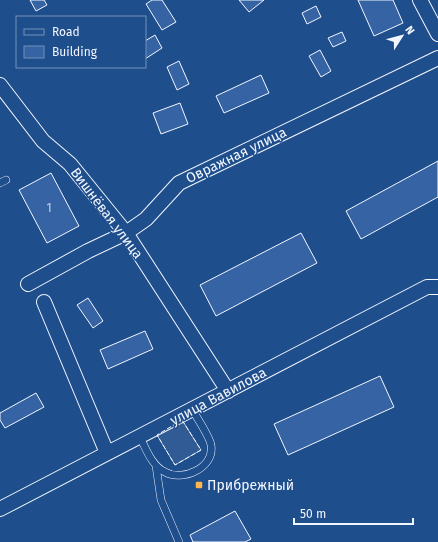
<svg xmlns="http://www.w3.org/2000/svg" width="438" height="542" viewBox="0 0 438 542" font-family="'Fira Sans',sans-serif">
  <style>
    .built { fill: #305b95; stroke: #a8bbd7 }
    .building { fill: #3563a3; stroke: #f2f6ff }
    .lines { fill: none; stroke-linecap: round; stroke-linejoin: round }
    .lane-casing { stroke: #f2f6ff; stroke-width: 8 }
    .street-casing { stroke: #f2f6ff; stroke-width: 16 }
    .lane { stroke: #1f4e8c; stroke-width: 7 }
    .street { stroke: #1f4e8c; stroke-width: 14 }
    .fence { stroke: #f2f6ff; stroke-width: 1; stroke-dasharray: 5 2; stroke-linecap: butt }
    .poi-dot { fill: #ffb74d; stroke: #1f4e8c; stroke-width: 1.5 }
    .labels { text-anchor: middle; stroke-width: 3; stroke-linejoin: round; paint-order: stroke }
    .number-label { font-size: 12px; fill: #c3d1e8 }
    .street-label { font-size: 14px; fill: #f2f6ff; stroke: #1f4e8c }
    .poi-label { font-size: 14px; fill: #f2f6ff; stroke: #1f4e8c; text-anchor: start }
  </style>
  <rect width="100%" height="100%" fill="#1f4e8c"/>
  <path class="built" d="M182 420 201 450 175 465 157 435Z"/>
  <path class="building" d="M30 0H44L47 5 36 11Z
    M152 0H162L176 22 162 30 146 4Z
    M239 0H264L249 12Z
    M358 0H393L403 23 374 36Z
    M316 6 321 17 307 24 302 13Z
    M342 32 346 41 333 47 328 38Z
    M155 35 162 48 145 59V41Z
    M320 50 331 71 321 77 309 56Z
    M179 61 189 84 177 90 167 67Z
    M261 75 269 93 224 113 216 96Z
    M180 103 188 124 161 134 153 113Z
    M438 161V197L361 239 346 211Z
    M51 173 79 226 47 243 19 190Z
    M301 233 317 263 216 316 200 285Z
    M88 298 103 321 93 328 77 305Z
    M145 331 153 349 108 369 100 350Z
    M380 376 394 407 288 455 274 424Z
    M36 393 44 407 5 428 0 420V413Z
    M235 511 251 539 245 542H193L190 535Z"/>
  <g class="lines">
    <g class="lane-casing">
      <path id="lane" d="M0 183 6 180
        M140 437C146 449 152 466 165 472 182 482 215 468 211 445 210 437 197 418 192 409
        M156 466 161 500 179 542"/>
    </g>
    <g class="street-casing">
      <path id="street" d="M420 0 438 34
        M0 85 43 141 70 164 126 233 228 391
        M28 284 88 251 126 233 146 219 179 183 438 58
        M44 302 107 453
        M0 509 427 287H438"/>
    </g>
    <use href="#lane" class="lane"/>
    <use href="#street" class="street"/>
    <path class="fence" d="M182 420 201 450 175 465 157 435Z"/>
  </g>
  <rect class="poi-dot" x="195" y="481" width="8" height="8" rx="2"/>
  <g class="labels">
    <g class="number-label">
      <text x="49" y="212">1</text>
    </g>
    <g class="street-label">
      <text transform="translate(236 155) rotate(-26)" y="5">Овражная улица</text>
      <text transform="translate(107 213) rotate(53)" y="5">Вишнёвая улица</text>
      <text transform="translate(218 396) rotate(-28)" y="5">улица Вавилова</text>
    </g>
    <g class="poi-label">
      <text x="207" y="490">Прибрежный</text>
    </g>
  </g>
  <rect x="16" y="16" width="130" height="52" fill="#1f4e8c" stroke="#7391ba"/>
  <rect x="24" y="29" width="20" height="6" fill="#1f4e8c" stroke="#7391ba"/>
  <text x="52" y="36" font-size="12" fill="#f2f6ff">Road</text>
  <rect x="24" y="46" width="20" height="12" fill="#3563a3" stroke="#7391ba"/>
  <text x="52" y="56" font-size="12" fill="#f2f6ff">Building</text>
  <g transform="translate(402 36) rotate(54)" stroke="#1f4e8c" stroke-width="3" paint-order="stroke">
  <path d="M0-3L7 15L0 10L-7 15Z" fill="#f2f6ff"/>
  <text y="-6" font-size="11" font-weight="bold" text-anchor="middle" fill="#f2f6ff">N</text>
  </g>
  <path d="M294 518v6h119v-6" fill="none" stroke="#f2f6ff" stroke-width="2"/>
  <text x="300" y="518" font-size="12" fill="#f2f6ff" stroke="#1f4e8c" stroke-width="3" paint-order="stroke">50 m</text>
</svg>
